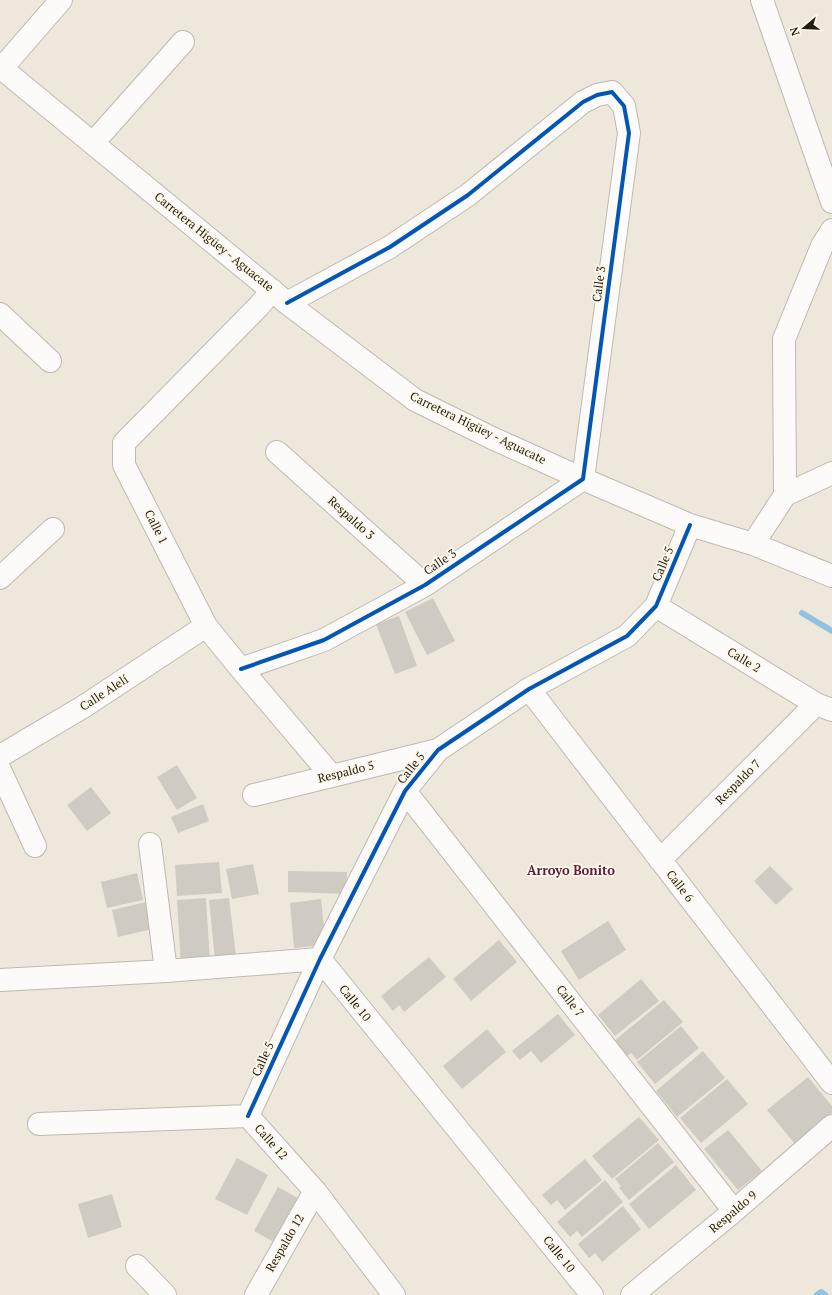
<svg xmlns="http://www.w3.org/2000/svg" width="832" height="1295" viewBox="0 0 832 1295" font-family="'PT Serif',serif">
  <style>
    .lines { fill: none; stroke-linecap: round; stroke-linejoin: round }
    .stream { stroke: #93c1e1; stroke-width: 6 }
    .building { fill: #d0cbc2 }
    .minor-casing { stroke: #bfb9b0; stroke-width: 24 }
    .minor { stroke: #fcfbfa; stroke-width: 22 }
    .cycleway-casing { stroke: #fff8ea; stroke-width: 6 }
    .cycleway { stroke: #0057b8; stroke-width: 4 }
    .labels { text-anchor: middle; stroke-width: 3.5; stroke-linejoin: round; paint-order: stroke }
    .street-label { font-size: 12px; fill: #211d14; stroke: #fff8ea }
    .neighbourhood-label { font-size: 13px; font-weight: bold; fill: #5b1c3d; stroke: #fff8ea }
  </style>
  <rect width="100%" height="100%" fill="#eee7db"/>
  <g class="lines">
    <path class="stream" d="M802 613 832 631
      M817 1295 821 1292 825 1295"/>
  </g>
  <path class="building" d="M433 598 455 641 427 655 405 612Z
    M399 616 417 666 395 674 376 624Z
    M177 765 197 798 177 810 157 777Z
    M91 787 111 813 87 831 67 805Z
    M203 804 209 821 178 833 171 817Z
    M219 862 222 893 177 896 175 865Z
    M253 864 259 894 232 899 226 869Z
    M770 866 793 889 776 905 754 881Z
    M288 871 347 872 346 894 288 892Z
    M137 873 143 900 107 908 101 882Z
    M206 898 210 963 181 965 177 900Z
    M229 898 236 956 215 959 209 900Z
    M321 899 326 945 294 948 290 903Z
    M146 902 152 929 118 937 112 910Z
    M608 921 626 950 579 980 561 951Z
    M499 940 517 962 471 1001 453 979Z
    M429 957 446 977 404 1012 399 1005 393 1011 381 996Z
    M641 979 659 1001 615 1036 598 1015Z
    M664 1000 683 1022 637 1060 631 1053 626 1057 614 1041Z
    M558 1014 575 1035 541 1063 531 1051 520 1060 512 1051Z
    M681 1026 699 1048 655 1084 637 1062Z
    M487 1029 506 1052 462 1089 443 1066Z
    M703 1051 725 1078 677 1117 656 1091Z
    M808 1077 832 1106V1113L795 1144 767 1110Z
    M727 1079 748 1104 701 1143 680 1118Z
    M639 1117 659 1140 612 1179 592 1156Z
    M728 1130 762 1171 738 1190 704 1149Z
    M658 1143 674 1162 629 1200 619 1188 621 1186 615 1179Z
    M237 1158 268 1175 247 1215 215 1199Z
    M585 1159 602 1180 565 1210 557 1200 551 1205 542 1195Z
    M676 1165 696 1190 649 1229 629 1204Z
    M605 1180 623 1202 582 1237 577 1231 570 1237 557 1222Z
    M278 1187 303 1201 279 1245 254 1231Z
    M112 1194 122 1227 88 1238 78 1204Z
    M623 1206 641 1229 602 1262 595 1253 589 1258 578 1244Z"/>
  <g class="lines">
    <g class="minor-casing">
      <path id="minor" d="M762 0 832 202
        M0 67 287 303 415 400 492 438 583 479 690 525 753 544 832 576
        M2 68 61 0
        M93 143 183 42
        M272 290 259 306 124 443V465L206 626 241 669 331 775
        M0 314 50 361
        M277 452 425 585
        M785 495 832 473
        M753 544 785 495 784 339 822 246 832 230
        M0 578 53 529
        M656 606 816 704 832 710
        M241 669 324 640 425 585 583 479 629 133 624 106 612 92 597 95 583 102 468 195 390 247 287 303
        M529 689 832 1083
        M0 756 83 707 206 626
        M0 770 35 846
        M405 791 734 1211
        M254 795 438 750
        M150 844 166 971
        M660 860 816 704
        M0 980 166 971 320 959 592 1295
        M248 1116 320 959 405 791 438 750 529 689 627 636 656 606 690 525
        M248 1116 315 1191 394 1295
        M39 1124 248 1116
        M137 1266 165 1295
        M256 1295 315 1191
        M632 1295 734 1211 832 1126"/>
    </g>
    <use href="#minor" class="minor"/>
    <g class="cycleway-casing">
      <path id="cycleway" d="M241 669 324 640 425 585 583 479 629 133 624 106 612 92 597 95 583 102 468 195 390 247 287 303
        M248 1116 320 959 405 791 438 750 529 689 627 636 656 606 690 525"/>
    </g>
    <use href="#cycleway" class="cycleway"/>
  </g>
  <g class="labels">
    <g class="street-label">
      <text transform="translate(214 242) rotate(39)" y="4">Carretera Higüey - Aguacate</text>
      <text transform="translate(599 284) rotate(-82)" y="4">Calle 3</text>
      <text transform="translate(478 428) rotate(26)" y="4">Carretera Higüey - Aguacate</text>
      <text transform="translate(351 518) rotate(42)" y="4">Respaldo 3</text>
      <text transform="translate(156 527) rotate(63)" y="4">Calle 1</text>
      <text transform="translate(440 562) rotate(-34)" y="4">Calle 3</text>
      <text transform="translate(663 564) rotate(-67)" y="4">Calle 5</text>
      <text transform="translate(744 660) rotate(31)" y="4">Calle 2</text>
      <text transform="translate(104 693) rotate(-33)" y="4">Calle Alelí</text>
      <text transform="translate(411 768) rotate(-52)" y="4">Calle 5</text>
      <text transform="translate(346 772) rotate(-14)" y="4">Respaldo 5</text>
      <text transform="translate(738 782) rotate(-45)" y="4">Respaldo 7</text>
      <text transform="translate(680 886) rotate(52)" y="4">Calle 6</text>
      <text transform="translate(570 1001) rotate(52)" y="4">Calle 7</text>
      <text transform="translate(355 1003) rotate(51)" y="4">Calle 10</text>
      <text transform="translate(263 1059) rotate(-65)" y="4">Calle 5</text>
      <text transform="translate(271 1142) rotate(48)" y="4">Calle 12</text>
      <text transform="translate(733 1212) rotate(-40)" y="4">Respaldo 9</text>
      <text transform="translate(285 1243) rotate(-60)" y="4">Respaldo 12</text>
      <text transform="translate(559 1254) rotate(51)" y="4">Calle 10</text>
    </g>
    <g class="neighbourhood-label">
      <text x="571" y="875">Arroyo Bonito</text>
    </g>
  </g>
  <g transform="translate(804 28) rotate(251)" stroke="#fff8ea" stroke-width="3" paint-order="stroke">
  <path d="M0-3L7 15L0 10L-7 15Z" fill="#211d14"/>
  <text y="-6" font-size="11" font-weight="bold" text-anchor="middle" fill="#211d14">N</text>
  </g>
</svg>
